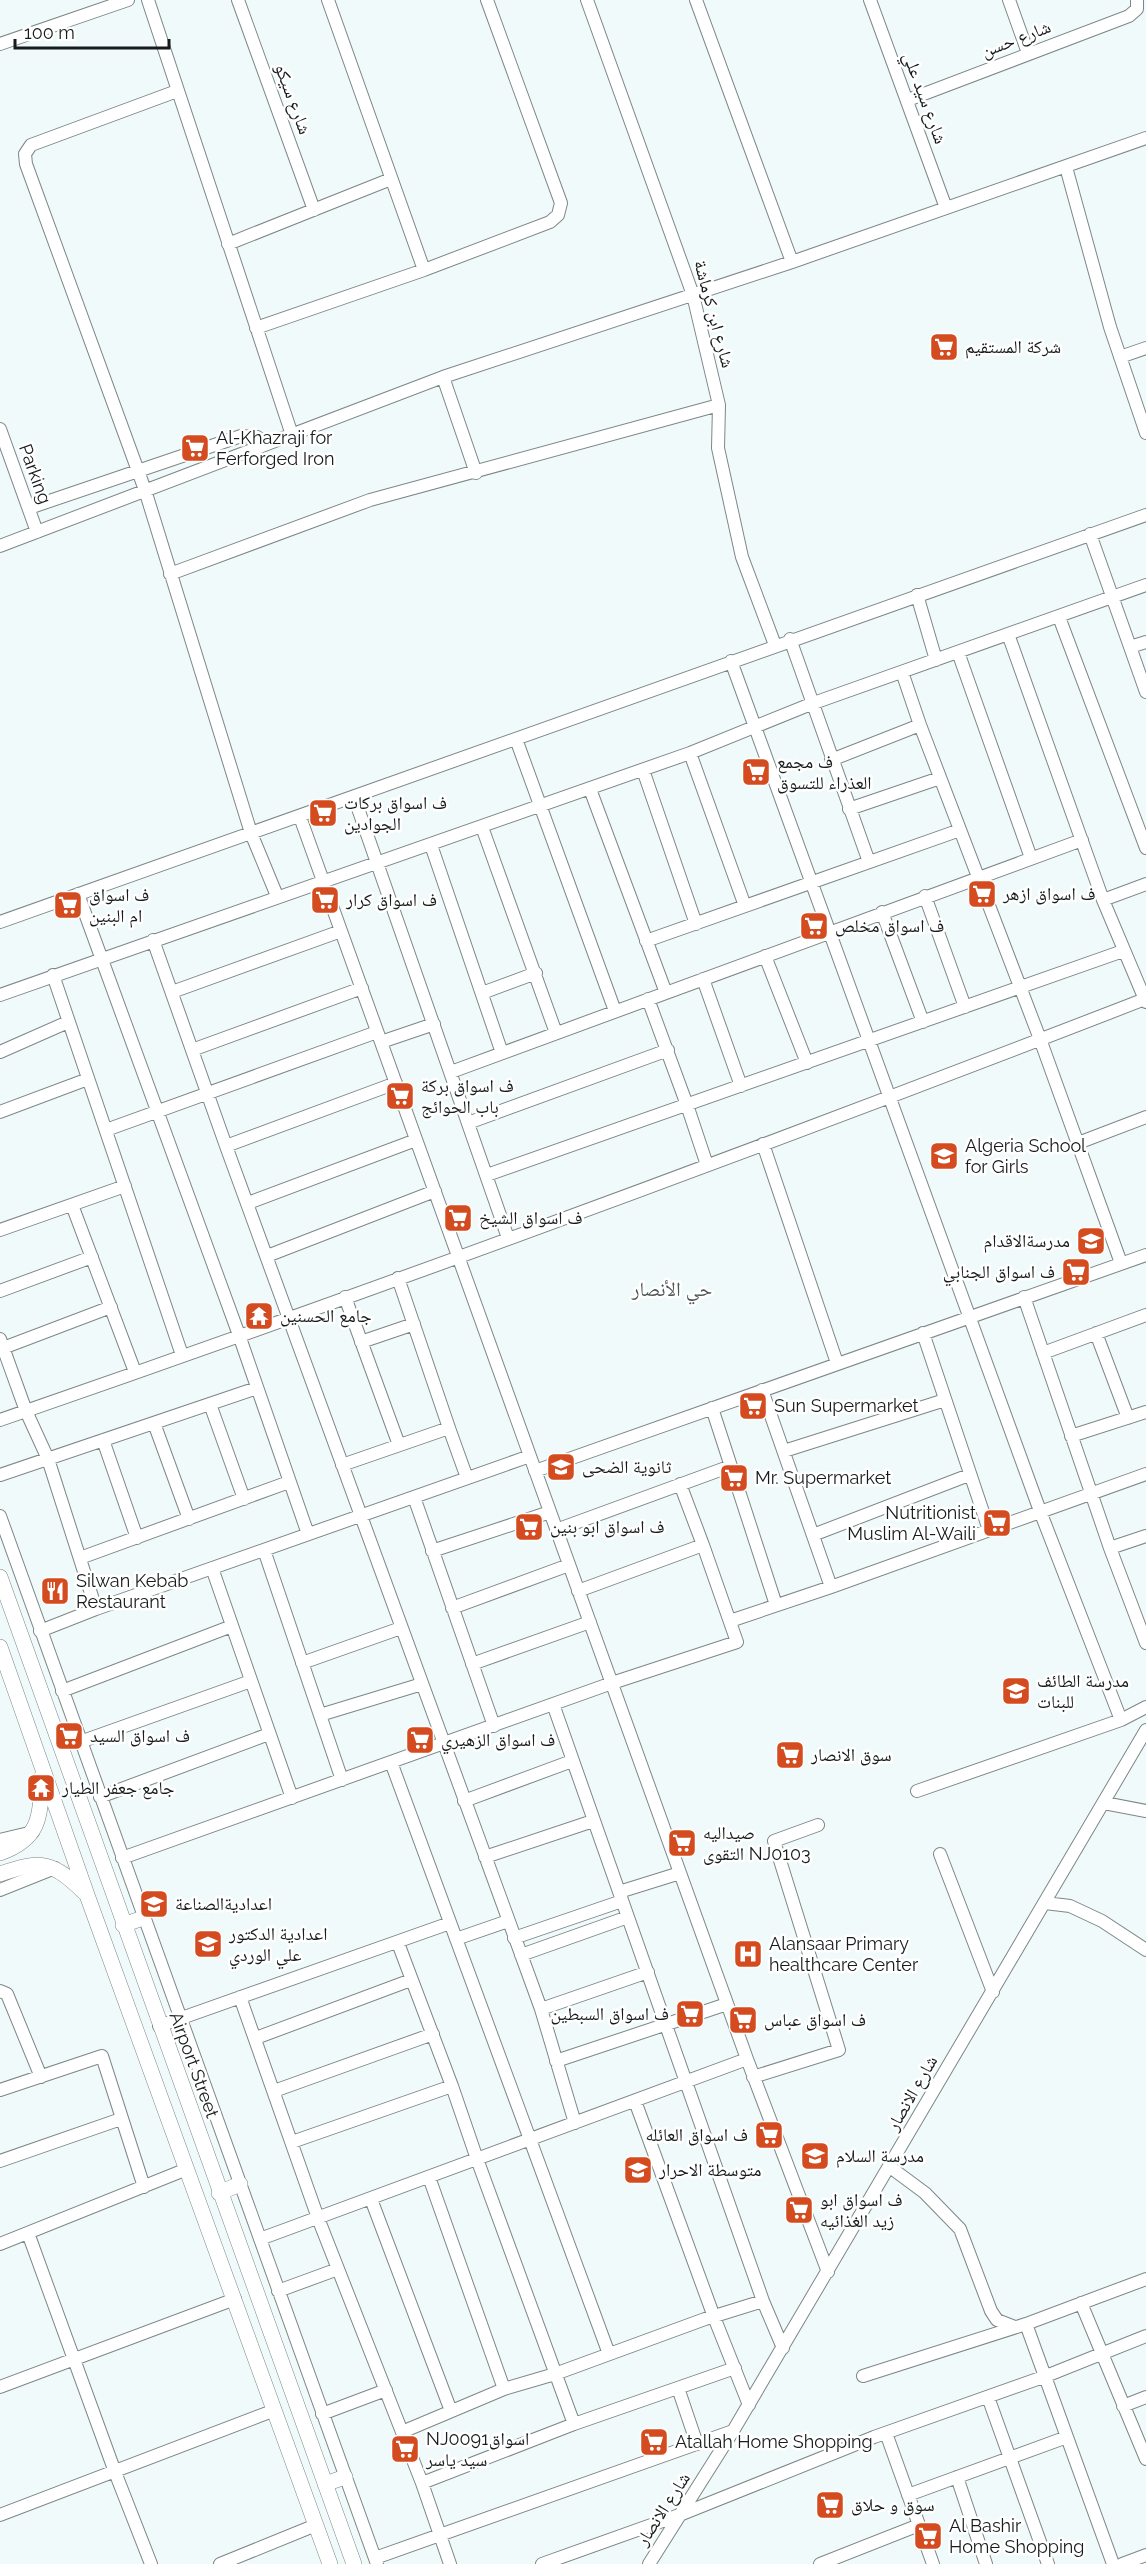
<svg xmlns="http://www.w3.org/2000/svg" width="1146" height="2564" viewBox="0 0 1146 2564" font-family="Raleway,'Noto Naskh Arabic',sans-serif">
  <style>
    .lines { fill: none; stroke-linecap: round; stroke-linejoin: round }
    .minor-casing { stroke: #7e8787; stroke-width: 14 }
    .major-casing { stroke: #7e8787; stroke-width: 16 }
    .minor { stroke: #fff; stroke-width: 12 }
    .major { stroke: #fff; stroke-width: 15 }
    .labels { text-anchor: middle; stroke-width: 5; stroke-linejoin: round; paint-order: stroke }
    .street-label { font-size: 18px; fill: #171b1b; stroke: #fff }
    .poi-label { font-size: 18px; fill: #171b1b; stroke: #fff; text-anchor: start }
    .neighbourhood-label { font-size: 20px; fill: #4f5858; stroke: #fff }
  </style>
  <rect width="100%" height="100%" fill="#f0fafa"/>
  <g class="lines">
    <g class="minor-casing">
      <path id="minor" d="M148 0 292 435
        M238 0 314 210
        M328 0 424 270
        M587 0 693 295 719 405 718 448 742 557 775 645
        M696 0 792 262
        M870 0 946 208
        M1009 0 1028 53
        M0 44 128 0
        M177 91 31 145 25 154 26 164 145 490 251 833 277 896
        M908 100 1129 16 1137 9V0
        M1066 167 1110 327 1146 433
        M228 244 391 179
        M256 328 424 270 550 222 558 215 561 203 487 0
        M1120 357 1146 348
        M443 377 476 473
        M0 429 37 532
        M29 508 241 436 257 437 267 444
        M1090 534 1146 692
        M0 546 443 377 792 262 1146 138
        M170 574 370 500 719 405
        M917 595 936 660
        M1059 617 1146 848
        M1008 634 1103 900 1146 1002
        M790 639 869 862
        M1130 647 1146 642
        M958 652 1031 858
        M731 661 1040 1511 1121 1720
        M902 672 920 725 1040 1039 1121 1263
        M516 739 615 1011
        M690 753 745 906
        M831 760 920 725
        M643 770 696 924
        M590 789 666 993
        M354 797 508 1238
        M849 809 940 778
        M300 817 747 2059 828 2272
        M482 827 556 1033
        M431 845 502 1053
        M78 894 239 1335 308 1534
        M925 896 965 1007
        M1103 900 1146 884
        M882 912 923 1022
        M0 922C382 787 763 649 1146 515
        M153 940 226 1146 541 2009 575 2123
        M646 941 960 830
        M765 956 807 1063
        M53 975 182 1355
        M703 979 741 1086
        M172 992 341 931
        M482 993 536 973
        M0 995 690 753 811 704 1146 585
        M648 999 687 1105 707 1165
        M381 1042 434 1024
        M192 1050 362 988
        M0 1052 68 1022
        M451 1072 1082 840
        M0 1112 88 1079
        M468 1123 668 1050
        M106 1130 377 1032
        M1078 1143 1146 1117
        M763 1144 837 1363
        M226 1146 396 1083
        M487 1175 1123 951
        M248 1203 416 1140
        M72 1205 135 1372
        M0 1230 125 1186
        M267 1256 435 1191
        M398 1278 449 1428
        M0 1291 92 1257
        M345 1297 399 1445
        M1024 1297 1110 1548 1146 1643
        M923 1333 989 1530
        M1096 1333 1128 1418
        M0 1339 26 1411 48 1459 96 1609
        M361 1342 414 1324
        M3 1348 111 1307
        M1043 1353 1146 1315
        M762 1390 831 1587
        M210 1404 244 1499
        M712 1408 776 1605
        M0 1420C384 1287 766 1146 1145 999
        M154 1423 189 1519
        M1071 1436 1146 1412
        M103 1440 137 1538
        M784 1451 945 1400
        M342 1465 449 1428 467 1478
        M535 1471 1146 1255
        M0 1475 257 1388
        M414 1497 494 1726
        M0 1516 377 2564
        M556 1530 731 1466
        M813 1535 969 1475
        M1110 1548 1146 1536
        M264 1550 342 1780
        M432 1551 550 1512
        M80 1558 289 1482
        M212 1568 292 1798
        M578 1591 703 1545 680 1484
        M452 1608 569 1565
        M730 1621 831 1587 1146 1474
        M40 1631 96 1609 530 1456
        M302 1663 401 1628
        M472 1664 590 1622
        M62 1691 232 1626
        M553 1704 763 2301 783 2348
        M320 1715 422 1684
        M80 1742 251 1681
        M391 1762 609 2354
        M917 1791 1121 1720 1146 1707
        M100 1797 269 1734
        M464 1801 572 1761
        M1104 1803 1146 1811
        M0 1840 33 1832
        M940 1854 993 1992
        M485 1857 593 1821
        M122 1858 612 1683 737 1642 703 1545
        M0 1890 55 1868
        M619 1892 680 1873
        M1045 1903 1070 1906 1102 1921 1146 1950
        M514 1938 622 1901
        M456 1939 508 1921
        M398 1943 452 2086 477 2159 574 2424
        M521 1955 628 1917
        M0 1991 7 1994 41 2077
        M240 1997 318 2218 422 2483 450 2564
        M541 2009 648 1972
        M159 2026 450 1923
        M256 2038 411 1980
        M556 2061 727 2004
        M753 2077 839 2050 774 1841 818 1825
        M0 2090 102 2056 144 2187
        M274 2091 433 2034
        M635 2101 714 2317 749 2405
        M292 2142 452 2086
        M0 2161 121 2119
        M890 2167 925 2193 960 2229 991 2311 997 2320 1015 2327
        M429 2177 504 2389
        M371 2199 451 2411
        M28 2233 115 2472 151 2564
        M260 2239 747 2059
        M0 2244 187 2169
        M278 2291 338 2269
        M1081 2303 1146 2459
        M1026 2324 1113 2564
        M863 2376 1026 2324 1146 2279
        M0 2387 235 2299
        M678 2388 697 2444
        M988 2397 1048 2564
        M1123 2406 1146 2397
        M322 2414 386 2390
        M402 2432 504 2389 555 2374 705 2319 763 2301
        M886 2433 933 2564
        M957 2477 986 2564
        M422 2483 574 2424 735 2368
        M908 2495 1067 2437
        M0 2515 275 2410
        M375 2558 733 2431
        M220 2564 316 2525
        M542 2564 682 2514 874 2437 1046 2376 1146 2336
        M649 2564 733 2431 1146 1730
        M820 2564 919 2525
        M1122 2564 1146 2555"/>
    </g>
    <g class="major-casing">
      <path id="major" d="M0 1577 354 2564
        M0 1647 87 1895 330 2564
        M0 1853C42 1838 40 1815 42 1776
        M0 1874C42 1859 53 1862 85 1893
        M123 1925 143 1918
        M219 2193 240 2184
        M325 2484 345 2477"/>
    </g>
    <use href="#minor" class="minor"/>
    <use href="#major" class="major"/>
  </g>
  <defs>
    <g id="supermarket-square" transform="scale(1.5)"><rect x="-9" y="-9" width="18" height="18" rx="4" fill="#d34b1f" stroke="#fff"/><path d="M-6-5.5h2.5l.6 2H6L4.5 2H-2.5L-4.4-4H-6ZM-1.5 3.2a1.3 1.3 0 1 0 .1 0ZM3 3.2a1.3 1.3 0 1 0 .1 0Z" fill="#fff"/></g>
    <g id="school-square" transform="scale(1.5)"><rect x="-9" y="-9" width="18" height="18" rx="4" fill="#d34b1f" stroke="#fff"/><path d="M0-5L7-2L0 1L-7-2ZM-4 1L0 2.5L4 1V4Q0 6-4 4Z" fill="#fff"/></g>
    <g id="temple-square" transform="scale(1.5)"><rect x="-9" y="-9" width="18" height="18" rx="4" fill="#d34b1f" stroke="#fff"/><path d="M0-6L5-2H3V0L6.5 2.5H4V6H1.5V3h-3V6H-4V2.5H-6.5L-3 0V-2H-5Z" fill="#fff"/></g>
    <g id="restaurant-square" transform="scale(1.5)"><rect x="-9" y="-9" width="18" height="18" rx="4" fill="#d34b1f" stroke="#fff"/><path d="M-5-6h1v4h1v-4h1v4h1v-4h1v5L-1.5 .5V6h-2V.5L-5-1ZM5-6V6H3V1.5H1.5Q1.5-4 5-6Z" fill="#fff"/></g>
    <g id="hospital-square" transform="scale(1.5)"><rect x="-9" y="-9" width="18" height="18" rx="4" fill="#d34b1f" stroke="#fff"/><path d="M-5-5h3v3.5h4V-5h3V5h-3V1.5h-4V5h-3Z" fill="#fff"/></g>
  </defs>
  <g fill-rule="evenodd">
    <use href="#supermarket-square" x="944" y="347"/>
    <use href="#supermarket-square" x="195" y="448"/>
    <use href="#supermarket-square" x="756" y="772"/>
    <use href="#supermarket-square" x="323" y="813"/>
    <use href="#supermarket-square" x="982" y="894"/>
    <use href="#supermarket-square" x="325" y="900"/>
    <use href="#supermarket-square" x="68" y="905"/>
    <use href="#supermarket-square" x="814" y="926"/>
    <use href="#supermarket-square" x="400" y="1096"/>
    <use href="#school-square" x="944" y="1156"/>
    <use href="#supermarket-square" x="458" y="1218"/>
    <use href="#school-square" x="1091" y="1241"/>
    <use href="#supermarket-square" x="1076" y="1272"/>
    <use href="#temple-square" x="259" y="1316"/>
    <use href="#supermarket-square" x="753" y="1406"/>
    <use href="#school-square" x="561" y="1467"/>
    <use href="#supermarket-square" x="734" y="1478"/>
    <use href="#supermarket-square" x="997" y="1523"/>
    <use href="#supermarket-square" x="529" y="1527"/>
    <use href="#restaurant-square" x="55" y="1591"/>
    <use href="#school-square" x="1016" y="1691"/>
    <use href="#supermarket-square" x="69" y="1736"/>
    <use href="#supermarket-square" x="420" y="1740"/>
    <use href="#supermarket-square" x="790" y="1755"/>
    <use href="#temple-square" x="41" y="1788"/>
    <use href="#supermarket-square" x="682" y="1843"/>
    <use href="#school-square" x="154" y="1904"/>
    <use href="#school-square" x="208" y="1944"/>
    <use href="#hospital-square" x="748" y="1954"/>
    <use href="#supermarket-square" x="690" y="2014"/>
    <use href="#supermarket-square" x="743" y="2020"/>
    <use href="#supermarket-square" x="769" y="2135"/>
    <use href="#school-square" x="815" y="2156"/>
    <use href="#school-square" x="638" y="2170"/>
    <use href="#supermarket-square" x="799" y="2210"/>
    <use href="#supermarket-square" x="654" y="2442"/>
    <use href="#supermarket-square" x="405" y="2449"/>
    <use href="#supermarket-square" x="830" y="2505"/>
    <use href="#supermarket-square" x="928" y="2536"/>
  </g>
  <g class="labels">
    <g class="street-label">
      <text transform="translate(1016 39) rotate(-21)" y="6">شارع حسن</text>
      <text transform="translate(925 98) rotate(70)" y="6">شارع سيد علي</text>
      <text transform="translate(293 99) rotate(70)" y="6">شارع سيكو</text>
      <text transform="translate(714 314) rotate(75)" y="6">شارع ابن كرماشة</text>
      <text transform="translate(35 474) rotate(70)" y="6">Parking</text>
      <text transform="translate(194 2065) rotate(70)" y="6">Airport Street</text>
      <text transform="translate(912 2093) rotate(-60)" y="6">شارع الانصار</text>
      <text transform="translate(663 2509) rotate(-57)" y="6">شارع الانصار</text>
    </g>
    <g class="poi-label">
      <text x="965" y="353">شركة المستقيم</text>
      <text x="216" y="444">Al-Khazraji for<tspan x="216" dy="21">Ferforged Iron</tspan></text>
      <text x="777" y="768">ف مجمع<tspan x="777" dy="21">العذراء للتسوق</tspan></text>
      <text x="344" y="809">ف اسواق بركات<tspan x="344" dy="21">الجوادين</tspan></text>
      <text x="1003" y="900">ف اسواق ازهر</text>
      <text x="89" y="901">ف اسواق<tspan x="89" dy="21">ام البنين</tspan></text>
      <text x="346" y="906">ف اسواق كرار</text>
      <text x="835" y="932">ف اسواق مخلص</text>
      <text x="421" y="1092">ف اسواق بركة<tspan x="421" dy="21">باب الحوائج</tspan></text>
      <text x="965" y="1152">Algeria School<tspan x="965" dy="21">for Girls</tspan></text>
      <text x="479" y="1224">ف اسواق الشيخ</text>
      <text x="1070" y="1247" text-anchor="end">مدرسةالاقدام</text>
      <text x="1055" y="1278" text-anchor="end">ف اسواق الجنابي</text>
      <text x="280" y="1322">جامع الحسنين</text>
      <text x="774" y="1412">Sun Supermarket</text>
      <text x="582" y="1473">ثانوية الضحى</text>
      <text x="755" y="1484">Mr. Supermarket</text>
      <text x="976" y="1519" text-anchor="end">Nutritionist<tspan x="976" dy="21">Muslim Al-Waili</tspan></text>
      <text x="550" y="1533">ف اسواق ابو بنين</text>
      <text x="76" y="1587">Silwan Kebab<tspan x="76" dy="21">Restaurant</tspan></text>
      <text x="1037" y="1687">مدرسة الطائف<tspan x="1037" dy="21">للبنات</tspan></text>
      <text x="90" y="1742">ف اسواق السيد</text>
      <text x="441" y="1746">ف اسواق الزهيري</text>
      <text x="811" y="1761">سوق الانصار</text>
      <text x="62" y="1794">جامع جعفر الطيار</text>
      <text x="703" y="1839">صيداليه<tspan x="703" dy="21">التقوى NJ0103</tspan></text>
      <text x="175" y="1910">اعداديةالصناعة</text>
      <text x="229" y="1940">اعدادية الدكتور<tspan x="229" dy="21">علي الوردي</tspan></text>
      <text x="769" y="1950">Alansaar Primary<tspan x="769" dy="21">healthcare Center</tspan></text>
      <text x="669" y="2020" text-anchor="end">ف اسواق السبطين</text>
      <text x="764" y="2026">ف اسواق عباس</text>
      <text x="748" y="2141" text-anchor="end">ف اسواق العائله</text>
      <text x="836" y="2162">مدرسة السلام</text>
      <text x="659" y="2176">متوسطة الاحرار</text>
      <text x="820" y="2206">ف اسواق ابو<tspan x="820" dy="21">زيد الغذائيه</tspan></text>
      <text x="426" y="2445">NJ0091اسواق<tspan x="426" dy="21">سيد ياسر</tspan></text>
      <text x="675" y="2448">Atallah Home Shopping</text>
      <text x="851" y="2511">سوق و حلاق</text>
      <text x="949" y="2532">Al Bashir<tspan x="949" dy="21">Home Shopping</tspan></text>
    </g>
    <g class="neighbourhood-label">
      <text x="672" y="1296">حي الأنصار</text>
    </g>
  </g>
  <path d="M15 39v9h154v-9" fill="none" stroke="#171b1b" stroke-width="3"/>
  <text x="24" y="39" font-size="18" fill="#171b1b" stroke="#ffffff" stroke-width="4.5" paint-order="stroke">100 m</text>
</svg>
